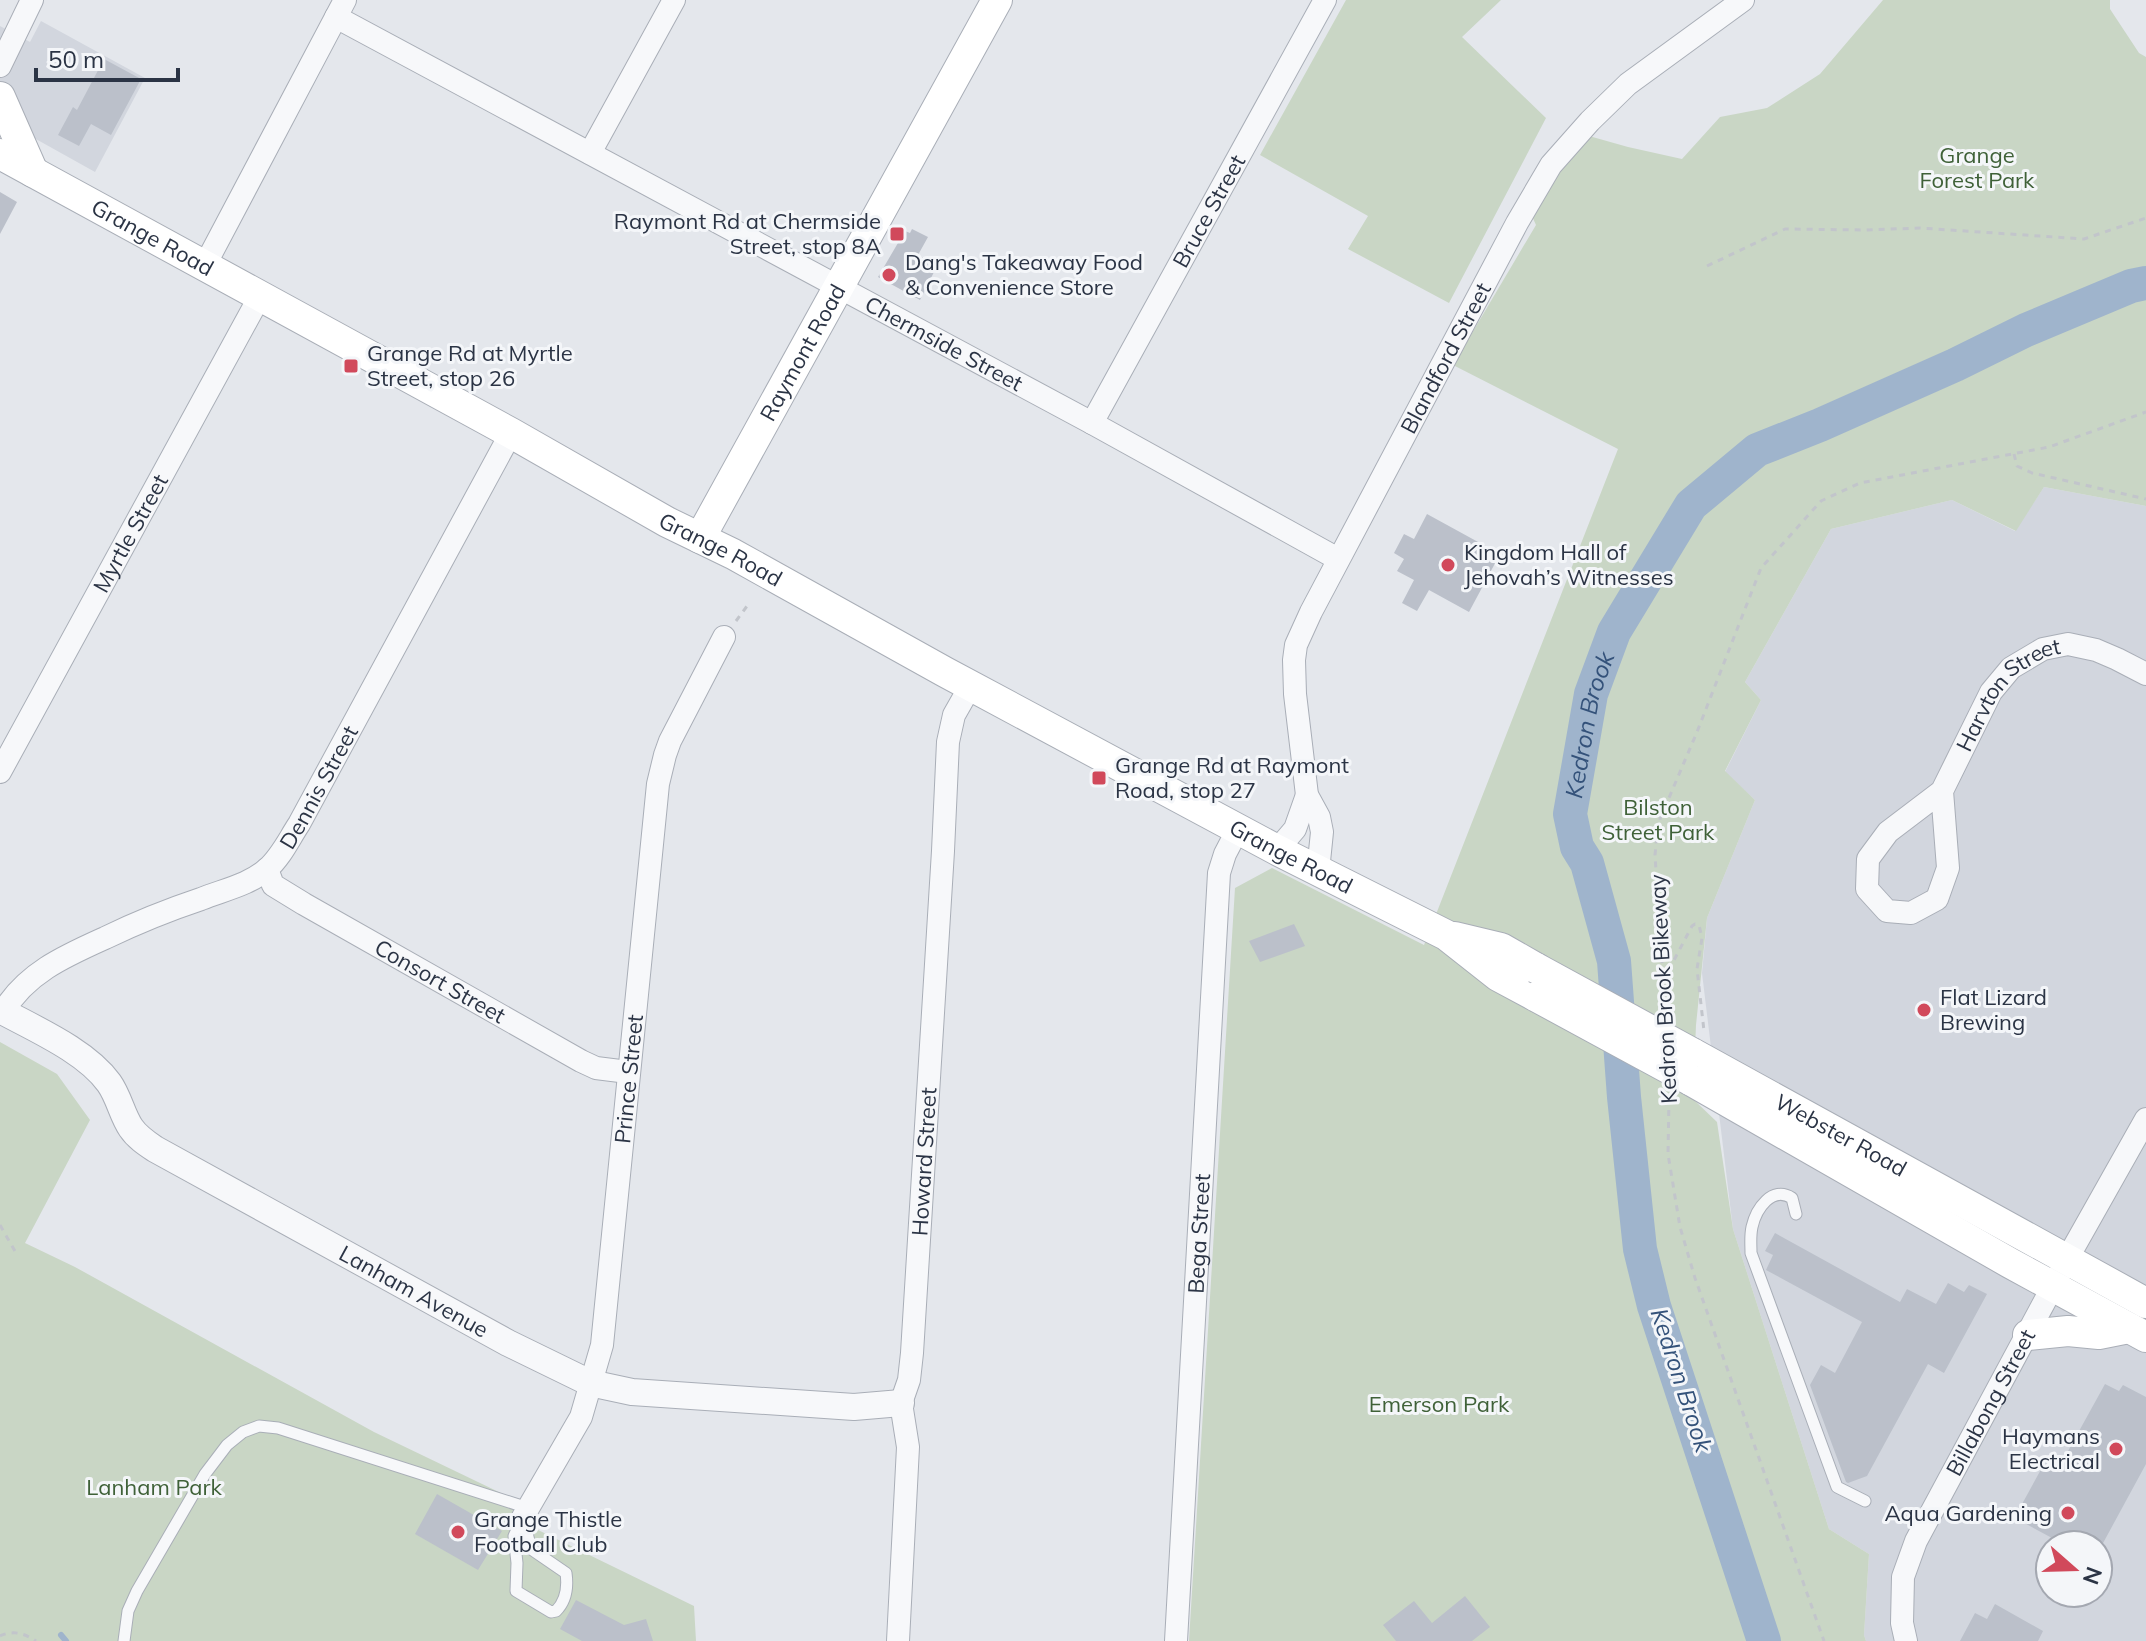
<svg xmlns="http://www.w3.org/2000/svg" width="2146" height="1641" font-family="Mulish,sans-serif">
<rect width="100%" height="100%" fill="#e4e7ec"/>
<path fill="#d2d6de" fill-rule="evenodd" d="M41 21 145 78 95 172 0 119V26L30 42Z
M2044 487 2146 506V1641H1866L1864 1635 1869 1554 1829 1529 1733 1229 1702 973 1707 918 1755 800 1725 772 1761 700 1745 682 1831 529 1952 500 2015 531ZM2050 1545H2098V1593H2050Z"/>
<path fill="#c9d6c5" d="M1346 0H1501L1462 37 1546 118 1449 303 1348 249 1368 216 1260 155Z
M1883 0H2110V9L2139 53 2146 57V506L2044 487 2016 531 1952 500 1831 529 1745 682 1761 700 1725 771 1755 800 1707 918 1696 1025 1693 1099 1717 1122 1733 1229 1829 1529 1869 1554 1864 1635 1866 1641H1189L1235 888 1272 868 1424 945 1618 449 1453 365 1536 225 1531 214 1555 174 1589 136 1628 147 1682 159 1720 117 1767 108 1820 74Z
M0 1042 57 1074 90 1120 25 1243 75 1267 374 1432 505 1495 536 1529 694 1606 696 1641H0Z"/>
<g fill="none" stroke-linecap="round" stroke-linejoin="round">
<path stroke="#9fb4cc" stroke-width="6" d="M61 1635 66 1641"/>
<path stroke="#9fb4cc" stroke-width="34" id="s1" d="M1764 1641 1654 1306 1640 1249 1624 1097 1614 961 1587 863 1577 847 1570 814 1591 694 1614 632 1691 505 1757 450 1820 425 1955 365 2026 330 2131 286 2146 283"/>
</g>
<path fill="#bbc0ca" d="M104 59 141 79 111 135 91 124 79 146 58 135 73 107 77 110Z
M0 192 17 202 0 234Z
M912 229 928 237 918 255 929 261 928 264 936 268 920 300 878 277 905 231 910 233Z
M1427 514 1500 554 1469 612 1429 590 1417 611 1402 603 1414 580 1397 571 1404 559 1394 553 1404 534 1414 539Z
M1294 924 1305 946 1260 962 1249 941Z
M1775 1233 1900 1302 1907 1289 1936 1304 1948 1283 1964 1292 1969 1285 1987 1294 1944 1373 1928 1364 1867 1476 1848 1483 1846 1482 1810 1385 1821 1365 1835 1373 1862 1322 1766 1270 1773 1255 1765 1251Z
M2105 1384 2119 1391 2123 1385 2146 1397V1464L2102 1545H2065L2017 1519 2018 1516 2016 1515 2044 1464 2057 1471Z
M437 1494 502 1531 478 1570 415 1534Z
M1465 1596 1490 1627 1472 1641H1396L1383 1625 1414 1601 1432 1623Z
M576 1600 624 1625 646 1619 653 1641H582L560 1629Z
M1995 1604 2043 1631 2038 1641H1960L1975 1613 1987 1619Z"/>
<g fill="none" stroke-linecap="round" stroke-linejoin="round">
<g stroke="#a9aeb7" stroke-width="13">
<path id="service" d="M1796 1214 1792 1198C1772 1185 1756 1209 1752 1227 1750 1236 1751 1244 1751 1253L1837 1487 1865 1501
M523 1517 531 1549 566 1573C568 1587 566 1601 556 1611L551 1612 516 1591 517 1563 514 1536Z
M124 1641 128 1611 137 1591 205 1474 227 1445 243 1432 259 1426 278 1428 528 1508"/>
</g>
<g stroke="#a9aeb7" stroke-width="24">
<g id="minor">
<path id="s2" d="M336 17 1092 423 1338 559"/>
<path d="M0 66 32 0"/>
<path d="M590 153 674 0"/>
<path d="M205 265 345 0"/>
<path id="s3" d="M1092 423 1325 0"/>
<path id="s4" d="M0 772 260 296"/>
<path id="s5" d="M1942 791 1948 868 1937 899 1911 913 1887 911 1867 889 1868 859 1888 832 1942 791 1991 692 2011 668 2043 649 2068 644 2096 650 2117 659 2146 674"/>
<path d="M1277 850 1295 829 1307 795"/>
<path id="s6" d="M267 869 273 885 304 904 581 1061 596 1068 628 1072"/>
<path id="s7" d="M1318 871 1322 832 1319 817 1307 795 1295 694 1294 660 1296 645 1311 612 1517 223 1551 165 1590 121 1628 84 1743 0"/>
<path id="s8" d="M3 1012C26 973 65 956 105 938 136 923 168 910 201 899 223 890 249 885 267 869 281 857 289 839 299 824L511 433"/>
<path id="s9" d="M523 1517 581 1417 602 1345 658 784 665 755 670 741 724 637"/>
<path id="s10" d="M898 1641 908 1447 901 1403 909 1380 912 1353 943 851 948 742 954 715 971 685"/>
<path id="s11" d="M1176 1641 1219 873 1225 854 1238 829"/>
<path id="s12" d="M1906 1641 1902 1623 1903 1577 1916 1541 2075 1245 2146 1119"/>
</g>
</g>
<g stroke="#a9aeb7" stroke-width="28">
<g id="tertiary">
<path id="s13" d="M0 1010C35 1029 86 1051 109 1083 119 1097 122 1115 131 1128 137 1137 146 1143 155 1149L508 1343 590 1383 632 1392 854 1407 901 1403"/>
</g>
</g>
<g stroke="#a9aeb7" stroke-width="32">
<g id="secondary">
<path d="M0 97 33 172"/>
<path id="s14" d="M0 154 511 433 667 522 733 554 945 672 1277 850 1446 935 1498 976 1537 997"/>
<path id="s15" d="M700 538 997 0"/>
<path d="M1455 937 1501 948 1536 968"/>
<path id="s16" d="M1692 1053 2146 1303"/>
<path d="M1690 1080 2010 1263 2146 1337"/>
<path d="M2028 1335 2068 1331 2099 1334 2129 1328"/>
</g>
</g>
<path stroke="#c2c5cb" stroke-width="3" stroke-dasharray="6 6" stroke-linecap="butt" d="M1707 266 1785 229 1866 230 1920 228 2084 239 2146 218
M2014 454 2017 466 2032 473 2146 499
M736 621 750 602
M1663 981 1692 926 1695 924 1699 925 1702 938 1697 969 1704 1031
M1665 1011 1655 855 1657 835 1660 819 1697 732 1761 568 1821 501 1860 483 2049 447 2146 412
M1669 1098 1668 1154 1680 1227 1695 1278 1824 1641
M0 1225 16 1253
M0 1636C13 1630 24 1633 36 1641"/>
<use href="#service" stroke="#f7f8fa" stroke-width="11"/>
<use href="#minor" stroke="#f7f8fa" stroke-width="22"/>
<use href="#tertiary" stroke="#f7f8fa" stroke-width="26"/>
<use href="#secondary" stroke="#fff" stroke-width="30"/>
<g stroke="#a9aeb7" stroke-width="32" stroke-linecap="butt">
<path id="secondary-bridge" d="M1536 968 1692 1053
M1537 997 1690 1080"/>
</g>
<use href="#secondary-bridge" stroke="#fff" stroke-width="30"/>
</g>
<g fill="#d1495b" stroke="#f4f6f9" stroke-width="3">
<rect x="889" y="226" width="16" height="16" rx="4"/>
<circle cx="889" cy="275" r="8"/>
<rect x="343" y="358" width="16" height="16" rx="4"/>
<circle cx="1448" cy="565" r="8"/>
<rect x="1091" y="770" width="16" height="16" rx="4"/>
<circle cx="1924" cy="1010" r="8"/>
<circle cx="2116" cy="1449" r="8"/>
<circle cx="2068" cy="1513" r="8"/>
<circle cx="458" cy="1532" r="8"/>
</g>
<g text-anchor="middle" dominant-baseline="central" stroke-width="6" stroke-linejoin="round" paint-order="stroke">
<g font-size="22" fill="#3f6138" stroke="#f4f6f9">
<text x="1977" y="155">Grange<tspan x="1977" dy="25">Forest Park</tspan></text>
<text x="1658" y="807">Bilston<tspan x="1658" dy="25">Street Park</tspan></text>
<text x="1439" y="1404">Emerson Park</text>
<text x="154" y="1487">Lanham Park</text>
</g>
<g font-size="22" fill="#2b3445" stroke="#f4f6f9">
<text stroke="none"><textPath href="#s3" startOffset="242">Bruce Street</textPath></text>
<text stroke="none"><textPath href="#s14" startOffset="174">Grange Road</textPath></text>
<text stroke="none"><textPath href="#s2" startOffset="690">Chermside Street</textPath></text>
<text stroke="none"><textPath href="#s15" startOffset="212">Raymont Road</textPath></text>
<text stroke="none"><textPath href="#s7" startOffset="554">Blandford Street</textPath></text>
<text stroke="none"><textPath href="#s4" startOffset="272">Myrtle Street</textPath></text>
<text stroke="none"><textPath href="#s14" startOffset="822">Grange Road</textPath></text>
<text stroke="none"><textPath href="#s5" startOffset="446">Harvton Street</textPath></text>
<text stroke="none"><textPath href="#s8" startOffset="402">Dennis Street</textPath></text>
<text stroke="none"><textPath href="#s14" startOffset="1470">Grange Road</textPath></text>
<text stroke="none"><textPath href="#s6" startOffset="210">Consort Street</textPath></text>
<text transform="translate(1663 989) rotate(-93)">Kedron Brook Bikeway</text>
<text stroke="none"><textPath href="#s9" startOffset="458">Prince Street</textPath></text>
<text stroke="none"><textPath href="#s16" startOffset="170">Webster Road</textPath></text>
<text stroke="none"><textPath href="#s10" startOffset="482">Howard Street</textPath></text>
<text stroke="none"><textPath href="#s11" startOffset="408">Bega Street</textPath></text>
<text stroke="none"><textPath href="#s13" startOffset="510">Lanham Avenue</textPath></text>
<text stroke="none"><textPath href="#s12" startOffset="260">Billabong Street</textPath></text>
</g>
<g font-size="22" fill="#2b3445" stroke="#f4f6f9" text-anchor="start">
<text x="881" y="221" text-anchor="end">Raymont Rd at Chermside<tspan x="881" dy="25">Street, stop 8A</tspan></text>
<text x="905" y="262">Dang's Takeaway Food<tspan x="905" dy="25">&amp; Convenience Store</tspan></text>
<text x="367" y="353">Grange Rd at Myrtle<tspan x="367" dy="25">Street, stop 26</tspan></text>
<text x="1464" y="552">Kingdom Hall of<tspan x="1464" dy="25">Jehovah’s Witnesses</tspan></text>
<text x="1115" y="765">Grange Rd at Raymont<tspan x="1115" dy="25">Road, stop 27</tspan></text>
<text x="1940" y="997">Flat Lizard<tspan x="1940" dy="25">Brewing</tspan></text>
<text x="2100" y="1436" text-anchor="end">Haymans<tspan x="2100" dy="25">Electrical</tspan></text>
<text x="2052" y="1513" text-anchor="end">Aqua Gardening</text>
<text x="474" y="1519">Grange Thistle<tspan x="474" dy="25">Football Club</tspan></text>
</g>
<g font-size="24" font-style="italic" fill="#34527a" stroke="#f4f6f9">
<text stroke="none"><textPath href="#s1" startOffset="946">Kedron Brook</textPath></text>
<text transform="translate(1682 1380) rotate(72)">Kedron Brook</text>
</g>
</g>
<g transform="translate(2074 1569) rotate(110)"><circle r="38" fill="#f4f6f9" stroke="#a4a8b1" stroke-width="2"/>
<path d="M0-6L14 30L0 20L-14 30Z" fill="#d1495b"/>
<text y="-12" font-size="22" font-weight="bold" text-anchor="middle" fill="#2b3445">N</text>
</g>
<path d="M36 68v12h142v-12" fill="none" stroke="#2b3445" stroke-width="4"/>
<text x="48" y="68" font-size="24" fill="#2b3445" stroke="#f4f6f9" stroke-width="6" paint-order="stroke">50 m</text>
</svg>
